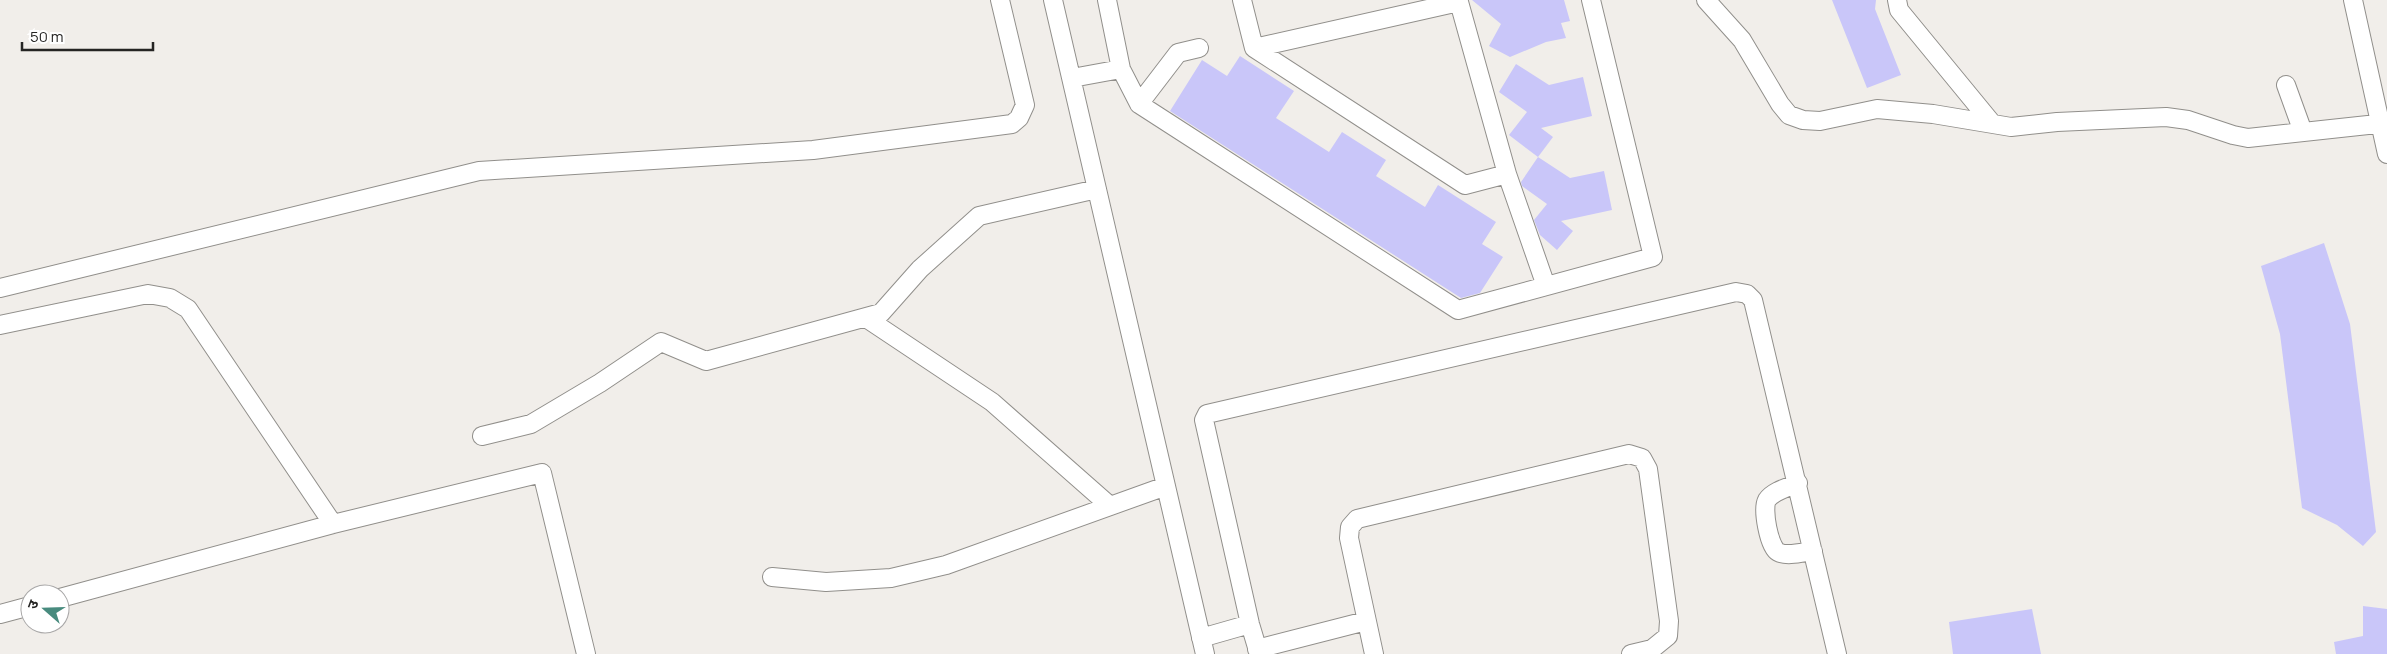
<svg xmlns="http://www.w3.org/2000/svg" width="2387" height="654" font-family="Manrope,'Noto Sans Devanagari',sans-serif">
<rect width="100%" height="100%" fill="#f1eeea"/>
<path fill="#c9c6f9" d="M1472 0H1564L1570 21 1561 23 1566 38 1546 42 1510 57 1489 46 1501 24Z
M1832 0H1876L1875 9 1901 75 1867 88Z
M1240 56 1294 91 1276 118 1329 152 1342 132 1386 160 1376 176 1425 207 1438 185 1496 222 1482 244 1503 257 1480 293 1461 298 1170 111 1202 60 1227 76Z
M1516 64 1549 85 1583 77 1592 116 1541 128 1553 137 1538 157 1509 135 1527 112 1499 92Z
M1538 157 1570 178 1604 171 1612 210 1561 221 1573 231 1557 250 1540 235 1534 220 1547 204 1522 186 1521 182Z
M2324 243 2350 324 2376 532 2363 546 2337 525 2302 508 2280 334 2261 266Z
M2363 606 2387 609V654H2336L2334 642 2363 636Z
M2032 609 2041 654H1953L1949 622Z"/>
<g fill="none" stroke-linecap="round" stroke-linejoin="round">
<g stroke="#918f8b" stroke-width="20">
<path id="minor" d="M1053 0 1205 654
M1107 0 1121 69
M1242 0 1254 48 1465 185 1507 174 1546 286
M1706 0 1742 40 1780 104 1789 115 1803 120 1820 121 1877 109 1933 114 2011 127 2057 122 2166 117 2188 120 2233 135 2248 138 2368 125H2387
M1897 0 1899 10 1991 122
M2353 0 2387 154
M1254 48 1459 2 1507 174
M1072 78 1121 69 1139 104 1458 310 1653 257 1591 0
M2286 85 2303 132
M1139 104 1178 53 1199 48
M0 288 479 171 813 150 1012 124 1019 118 1025 105 1000 0
M866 318 992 402 1110 506
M0 325 148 294 170 298 188 309 333 524
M482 436 531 424 600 383 661 342 706 361 881 313 920 269 979 216 1097 189
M1798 483C1789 487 1773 491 1767 500 1762 509 1769 547 1778 552 1787 557 1804 552 1813 551
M772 577 826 582 891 578 946 565 1166 486
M60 598 333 524 542 473 586 654
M0 614 30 606
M1201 638 1250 624
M1257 649 1366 621
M1259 654 1250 624 1204 420 1207 414 1736 292 1747 294 1753 300 1837 654
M1374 654 1349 538 1350 527 1357 519 1629 454 1642 458 1648 469 1669 621 1668 636 1652 649 1631 654"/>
</g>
<use href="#minor" stroke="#fff" stroke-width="18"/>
</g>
<g transform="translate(45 609) rotate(290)"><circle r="24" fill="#ffffff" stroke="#a8a7a7"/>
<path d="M0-4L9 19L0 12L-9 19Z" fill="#488b7e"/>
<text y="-8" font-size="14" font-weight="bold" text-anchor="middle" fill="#252423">उ</text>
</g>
<path d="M22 42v8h131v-8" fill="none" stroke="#252423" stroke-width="2.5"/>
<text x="30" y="42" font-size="15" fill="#252423" stroke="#ffffff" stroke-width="4" paint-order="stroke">50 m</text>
</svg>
